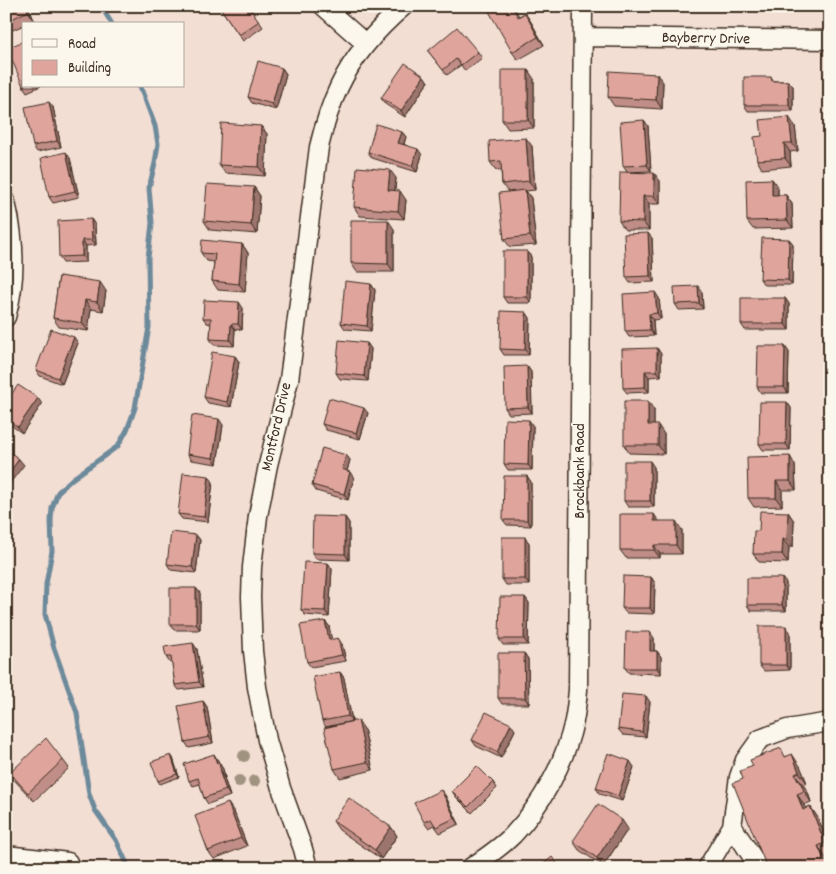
<svg xmlns="http://www.w3.org/2000/svg" width="836" height="874" font-family="Dekko,sans-serif">
<rect width="100%" height="100%" fill="#f3ded4"/>
<filter id="ink" filterUnits="userSpaceOnUse"><feTurbulence type="fractalNoise" baseFrequency=".02" numOctaves="2"/><feDisplacementMap in="SourceGraphic" scale="10" xChannelSelector="R" yChannelSelector="G"/><feConvolveMatrix kernelMatrix="1 2 1 2 8 2 1 2 1" color-interpolation-filters="sRGB"/></filter>
<g filter="url(#ink)">
<g fill="none" stroke-linecap="round" stroke-linejoin="round">
<path stroke="#6d8a9b" stroke-width="5" d="M101 6 112 24
M129 868 116 840 95 810 89 794 77 713 54 648 45 614 46 584 52 551 51 521 52 508 58 492 72 479 118 446 127 430 135 408 149 327 148 258 152 223 149 188 155 163 158 144 155 126 140 86"/>
<g stroke="#3b2a1e" stroke-width="21">
<path id="minor" d="M323 6 366 44
M583 37 830 40
M6 202C15 240 17 279 6 317
M6 855 68 862
M308 868 303 849 281 788 267 740 257 687 253 651 251 597 252 567 258 516 268 465 289 380 319 147C324 126 330 106 339 87 354 55 377 29 404 6
M470 868C485 858 500 848 513 835 542 804 565 763 574 721 576 711 577 701 578 690L583 6
M707 868 732 826
M758 868 755 861 732 826 739 777 745 760 760 739 787 729 830 722"/>
</g>
<use href="#minor" stroke="#fbf7ec" stroke-width="18"/>
</g>
<g fill="#a09480">
<circle cx="244" cy="756" r="6"/>
<circle cx="239" cy="781" r="6"/>
<circle cx="254" cy="781" r="6"/>
</g>
<path fill="#c08e87" stroke="#3b2a1e" d="M6 6H28L34 20 26 24H24V25L6 33Z
M219 6H248L263 27 243 41Z
M513 6 519 16 525 13 531 22 544 45 518 60 512 52Z
M24 41V86H41L27 92 23 86Z
M428 51 478 52 482 58 465 71 461 65 447 75Z
M282 68 286 74 276 110 252 103 248 97Z
M424 76 428 82 405 117 385 104 381 98Z
M771 77 774 81H788L793 86V111H748L744 105Z
M534 79V128L508 129 502 120Z
M663 82 662 109 614 106 608 97Z
M53 107 61 147 37 152 33 146Z
M644 120 648 126 651 171 627 172 623 166Z
M261 126 267 134 265 176 225 173 219 165Z
M795 126 798 151 790 152 791 166 762 169 757 160 762 136Z
M402 132 406 137 404 144 422 155 417 172 372 158 368 152Z
M532 146 535 190 526 191 531 198 536 245 510 247 504 239 508 192 502 184 501 170H496L490 162Z
M70 158 79 197 53 203 49 197Z
M654 173 660 181V204H649V230H625L619 221Z
M396 178 395 191 406 200 404 219 360 216 354 207Z
M772 179 778 188V195H786L792 204 793 228 753 229 747 221Z
M254 187 260 196 257 234 210 230 204 221Z
M91 219 95 225 96 245 86 246V262L63 263 59 257Z
M394 229V272H357L351 263Z
M652 238 654 282 630 283 626 277Z
M789 239 793 244 792 285H764L760 279Z
M242 244 248 253 245 292 218 290 212 281 214 262 207 261 201 253Z
M527 251 531 257V303H507L503 297Z
M59 276 106 291 103 311 91 309 88 331 59 327 53 318Z
M371 284 375 290 371 331 345 329 341 323Z
M702 292 703 309 679 310 675 304Z
M659 298 661 319 653 320 654 336 629 337 625 331Z
M785 298 789 304V330H745L741 324Z
M243 308 242 330 235 329 234 346 214 345 210 339 211 324 207 323 203 318Z
M526 312 530 318 529 355H504L500 349Z
M78 343 62 384 40 376 36 370Z
M367 343 371 349 368 381 340 379 336 373Z
M657 348 661 354V376L649 377V392L627 393 623 388Z
M789 352 788 393H761L757 387Z
M235 356 239 362 231 407 208 403 204 397Z
M527 366 531 372 532 413 509 414 505 408Z
M6 402 42 404 22 433 6 422Z
M787 402 791 408 790 450H763L759 444Z
M654 410V425L664 434V454L629 453 624 445Z
M368 413 360 439 326 430 322 424Z
M223 425 217 464 191 460 187 454Z
M533 426 532 470H508L504 464Z
M346 455 350 460 347 471 354 478 348 500 316 491 312 485Z
M795 465 796 490H782V506L754 507 748 498Z
M654 467V507H628L624 501Z
M527 476 531 482V526L507 525 503 520Z
M213 482 208 522 182 519 178 514Z
M788 512 794 521 793 547H789L788 563 759 562 753 554 759 531Z
M345 517 349 523V560L316 559 312 553Z
M659 521 682 530V554H660V558H626L620 550Z
M196 535 200 540 196 573 171 570 167 564Z
M525 537 529 543V585H506L502 579Z
M328 563 332 569 329 617 305 615 301 610Z
M651 577 655 583 654 614 626 613 622 608Z
M786 583V611H751L747 605Z
M196 588 200 593V630H174L170 624Z
M525 597 529 603 528 645H503L499 639Z
M325 621 329 626 331 640 342 644 346 661 311 667 307 662Z
M786 626 790 632V670L764 671 759 665Z
M654 638V651H657L661 657V674L629 673 625 668Z
M197 649 203 687 179 690 175 685 172 663H170L166 657Z
M524 653 528 659 529 704H502L498 698Z
M340 672 344 678 352 721 326 727 322 721Z
M203 701 207 707 213 743 189 748 185 742Z
M650 702 646 737 623 735 618 729Z
M364 729 373 770 340 778 334 769Z
M515 730 501 758 476 746 472 740Z
M787 756 800 766 807 783 803 785 807 790 811 802 804 805 806 808 810 806 818 818 830 847V856L826 858 830 868 743 779Z
M173 758 179 777 160 784 158 781Z
M63 760 69 768 34 801 16 782 10 773Z
M218 760 219 764 223 769 225 778H224L230 796 208 804 204 798 200 784 193 786 189 781Z
M634 767 622 801 600 794 596 788Z
M493 782 497 788 472 813 456 797 452 791Z
M445 795 459 824 440 833 434 825 428 828 424 822Z
M234 812 247 846 214 859 208 851Z
M333 821 391 827 397 836 381 859 339 830Z
M628 829 603 866 579 850 573 841Z"/>
<path fill="#9c746e" stroke="#3b2a1e" d="M26 6H28L34 20 28 11Z
M525 13 531 22 544 45 538 37Z
M282 68 286 74 276 110 272 104Z
M528 70 534 79V128L528 120Z
M657 74 663 82 662 109 656 100Z
M424 76 428 82 405 117 401 111Z
M788 81 793 86V111L789 105Z
M49 102 53 107 61 147 57 141Z
M789 117 795 126 798 151 792 143Z
M644 120 648 126 651 171 647 165Z
M261 126 267 134 265 176 259 167Z
M402 132 406 137 402 149 398 143Z
M526 138 532 146 535 190 529 181Z
M784 143 790 152 791 166 785 158Z
M418 149 422 155 417 172 412 166Z
M66 152 70 158 79 197 75 191Z
M390 170 396 178 394 199 388 190Z
M654 173 660 181V204L654 196Z
M772 179 778 188V204L772 195Z
M254 187 260 196 257 234 251 225Z
M525 190 531 198 536 245 530 236Z
M400 191 406 200 404 219 398 211Z
M786 195 792 204 793 228 787 220Z
M643 196 649 204V230L643 222Z
M91 219 95 225 96 245 92 240Z
M388 220 394 229V272L388 264Z
M648 233 652 238 654 282 650 276Z
M789 239 793 244 792 285 788 280Z
M82 240 86 246V262L82 256Z
M242 244 248 253 245 292 239 284Z
M527 251 531 257V303L527 297Z
M100 282 106 291 103 311 97 302Z
M371 284 375 290 371 331 367 326Z
M698 286 702 292 703 309 699 303Z
M655 292 659 298 661 319 657 313Z
M785 298 789 304V330L785 324Z
M85 300 91 309 88 331 82 323Z
M239 302 243 308 242 330 238 324Z
M526 312 530 318 529 355 525 350Z
M649 314 653 320 654 336 650 330Z
M231 324 235 329 234 346 230 340Z
M74 337 78 343 62 384 58 378Z
M367 343 371 349 368 381 364 376Z
M785 346 789 352 788 393 784 387Z
M657 348 661 354V376L657 371Z
M235 356 239 362 231 407 227 402Z
M527 366 531 372 532 413 528 407Z
M645 371 649 377V392L645 387Z
M38 398 42 404 22 433 18 427Z
M648 401 654 410V434L648 425Z
M787 402 791 408 790 450 786 444Z
M364 408 368 413 360 439 356 433Z
M219 419 223 425 217 464 213 458Z
M529 420 533 426 532 470 528 465Z
M658 425 664 434V454L658 445Z
M346 455 350 460 346 475 342 469Z
M790 456 795 465 796 490 790 481Z
M19 459 24 465 7 487 6 485V477Z
M650 461 654 467V507L650 501Z
M350 472 354 478 348 500 344 494Z
M209 476 213 482 208 522 204 517Z
M527 476 531 482V526L527 520Z
M776 481 782 490V506L776 498Z
M788 512 794 521 793 547 787 539Z
M654 514 660 523 654 521Z
M345 517 349 523V560L345 554Z
M676 521 682 530V554L676 545Z
M196 535 200 540 196 573 192 567Z
M525 537 529 543V585L525 579Z
M783 539 789 547 788 563 782 554Z
M654 545 660 554V558L654 550Z
M328 563 332 569 329 617 325 611Z
M651 577 655 583 654 614 650 608Z
M782 578 786 583V611L782 605Z
M196 588 200 593V630L196 624Z
M525 597 529 603 528 645 524 639Z
M325 621 329 626 333 646 329 640Z
M786 626 790 632V670L786 665Z
M650 632 654 638V657L650 651Z
M338 638 342 644 346 661 342 655Z
M193 643 197 649 203 687 199 682Z
M657 651 661 657V674L657 668Z
M524 653 528 659 529 704 525 698Z
M340 672 344 678 352 721 348 716Z
M646 696 650 702 646 737 642 732Z
M203 701 207 707 213 743 209 737Z
M358 720 364 729 373 770 367 762Z
M511 724 515 730 501 758 497 752Z
M214 754 223 769 225 778 217 764Z
M792 754 800 766 807 783 799 772Z
M171 755 173 758 179 777 177 774Z
M630 761 634 767 622 801 618 796Z
M220 773 224 778 230 796 226 790Z
M795 774 807 790 811 802 804 791Z
M441 790 445 795 459 824 455 818Z
M797 794 804 805 811 821 803 810Z
M228 803 234 812 247 846 241 838Z
M810 806 818 818 830 847V850L825 843Z
M622 820 628 829 603 866 597 858Z
M391 827 397 836 381 859 375 850Z
M818 846 826 858 830 866 825 862Z"/>
<path fill="#dfa59d" stroke="#3b2a1e" d="M6 6H26L28 11 6 22Z
M219 6H248L259 21 239 35Z
M486 6H512L518 17 525 13 538 37 512 52Z
M457 27 478 52 461 65 456 59 443 70 428 51Z
M24 41V86H23L7 48Z
M258 61 282 68 272 104 248 97Z
M405 63 424 76 401 111 381 98Z
M502 70H528V120H502Z
M609 71 657 74 656 100 608 97Z
M744 77H771L772 81H788L789 105H744Z
M49 102 57 141 33 146 25 107Z
M789 117 792 143H784L785 158 757 160 754 137 762 136 760 120Z
M644 120 647 165 623 166 620 122Z
M221 123 261 126 259 167 219 165Z
M376 124 402 132 398 143 418 149 412 166 368 152Z
M526 138 529 181 502 184 501 161 490 162 489 141Z
M66 152 75 191 49 197 41 158Z
M357 167 390 170 388 190 400 191 398 211 354 207Z
M620 172 654 173V196H643V222L619 221Z
M772 179V195H786L787 220 747 221 746 180Z
M207 184 254 187 251 225 204 221Z
M525 190 530 236 504 239 499 193Z
M91 219 92 240H82V256L59 257 58 221Z
M351 220H388V264L351 263Z
M648 233 650 276 626 277 624 234Z
M762 238 789 239 788 280 760 279Z
M202 240 242 244 239 284 212 281 215 254 201 253Z
M503 251H527V297H503Z
M59 276 100 282 97 302 85 300 82 323 53 318Z
M345 281 371 284 367 326 341 323Z
M698 286 699 303 675 304 674 287Z
M655 292 657 313 649 314 650 330 625 331 623 294Z
M741 298H785V324H741Z
M204 300 239 302 238 324H231L230 340 210 339 211 318H203Z
M501 311 526 312 525 350 500 349Z
M51 329 74 337 58 378 36 370Z
M339 340 367 343 364 376 336 373Z
M758 346H785L784 387H757Z
M657 348V371H645V387L623 388 622 349Z
M212 352 235 356 227 402 204 397Z
M527 366 528 407 505 408 504 367Z
M18 385 38 398 18 427 6 419V402Z
M329 398 364 408 356 433 322 424Z
M624 401H648V425H658V445H624Z
M760 402H787L786 444H759Z
M192 415 219 419 213 458 187 454Z
M505 419 529 420 528 465 504 464Z
M322 448 346 455 342 469 350 472 344 494 312 485Z
M6 449 19 459 6 477Z
M790 456V481H776V498H748L747 457Z
M624 461H650V501H624Z
M183 473 209 476 204 517 178 514Z
M504 476H527V520H503Z
M760 511 788 512 787 539H783L782 554H753L754 531H759Z
M620 514H654V521H676V545H654V550H620Z
M313 516 345 517V554L312 553Z
M171 532 196 535 192 567 167 564Z
M502 537H525V579H502Z
M304 562 328 563 325 611 301 610Z
M623 576 651 577 650 608H622Z
M747 578H782V605H747Z
M170 588H196V624H170Z
M500 597H525L524 639H499Z
M325 621 329 640 338 638 342 655 307 662 300 625Z
M759 626H786V665H759Z
M626 632H650V651H657V668H625Z
M193 643 199 682 175 685 171 657H166L164 647Z
M498 653H524L525 698H498Z
M340 672 348 716 322 721 313 677Z
M622 694 646 696 642 732 618 729Z
M203 701 209 737 185 742 178 706Z
M486 712 511 724 497 752 472 740Z
M358 720 367 762 334 769 324 728Z
M46 738 63 760 28 793 10 773Z
M781 748 785 757 792 754 799 772 795 774 798 780 799 779 804 791 797 794 803 810 810 806 825 843 818 846 825 862 830 860V868H767L733 783 743 779 740 771 753 766 750 760Z
M608 753 630 761 618 796 596 788Z
M214 754 217 764 219 763 221 772 220 773 226 790 204 798 198 778 189 781 184 764Z
M171 755 177 774 158 781 151 762Z
M477 766 493 782 468 807 452 791Z
M441 790 455 818 436 827 431 819 424 822 414 803Z
M349 798 391 827 375 850 333 821Z
M228 803 241 838 208 851 195 816Z
M598 804 622 820 597 858 573 841Z
M552 857 561 868H539Z
M251 865V868H235Z"/>
</g>
<g text-anchor="middle" dominant-baseline="central" stroke-width="4" stroke-linejoin="round" paint-order="stroke">
<g font-size="16" fill="#3b2a1e" stroke="#fbf7ec">
<text transform="translate(706 39) rotate(1)">Bayberry Drive</text>
<text transform="translate(277 427) rotate(-77)">Montford Drive</text>
<text transform="translate(580 471) rotate(-90)">Brockbank Road</text>
</g>
</g>
<rect width="836" height="874" fill="none" stroke="#fbf7ec" stroke-width="25"/>
<rect x="12" y="12" width="811" height="849" fill="none" stroke="#3b2a1e" stroke-width="2" filter="url(#ink)"/>
<rect x="22" y="22" width="162" height="65" fill="#fbf7ec" stroke="#aea59a"/>
<rect x="32" y="39" width="25" height="8" fill="#fbf7ec" stroke="#aea59a"/>
<text x="68" y="48" font-size="15" fill="#3b2a1e">Road</text>
<rect x="32" y="60" width="25" height="15" fill="#dfa59d" stroke="#aea59a"/>
<text x="68" y="72" font-size="15" fill="#3b2a1e">Building</text>
</svg>
